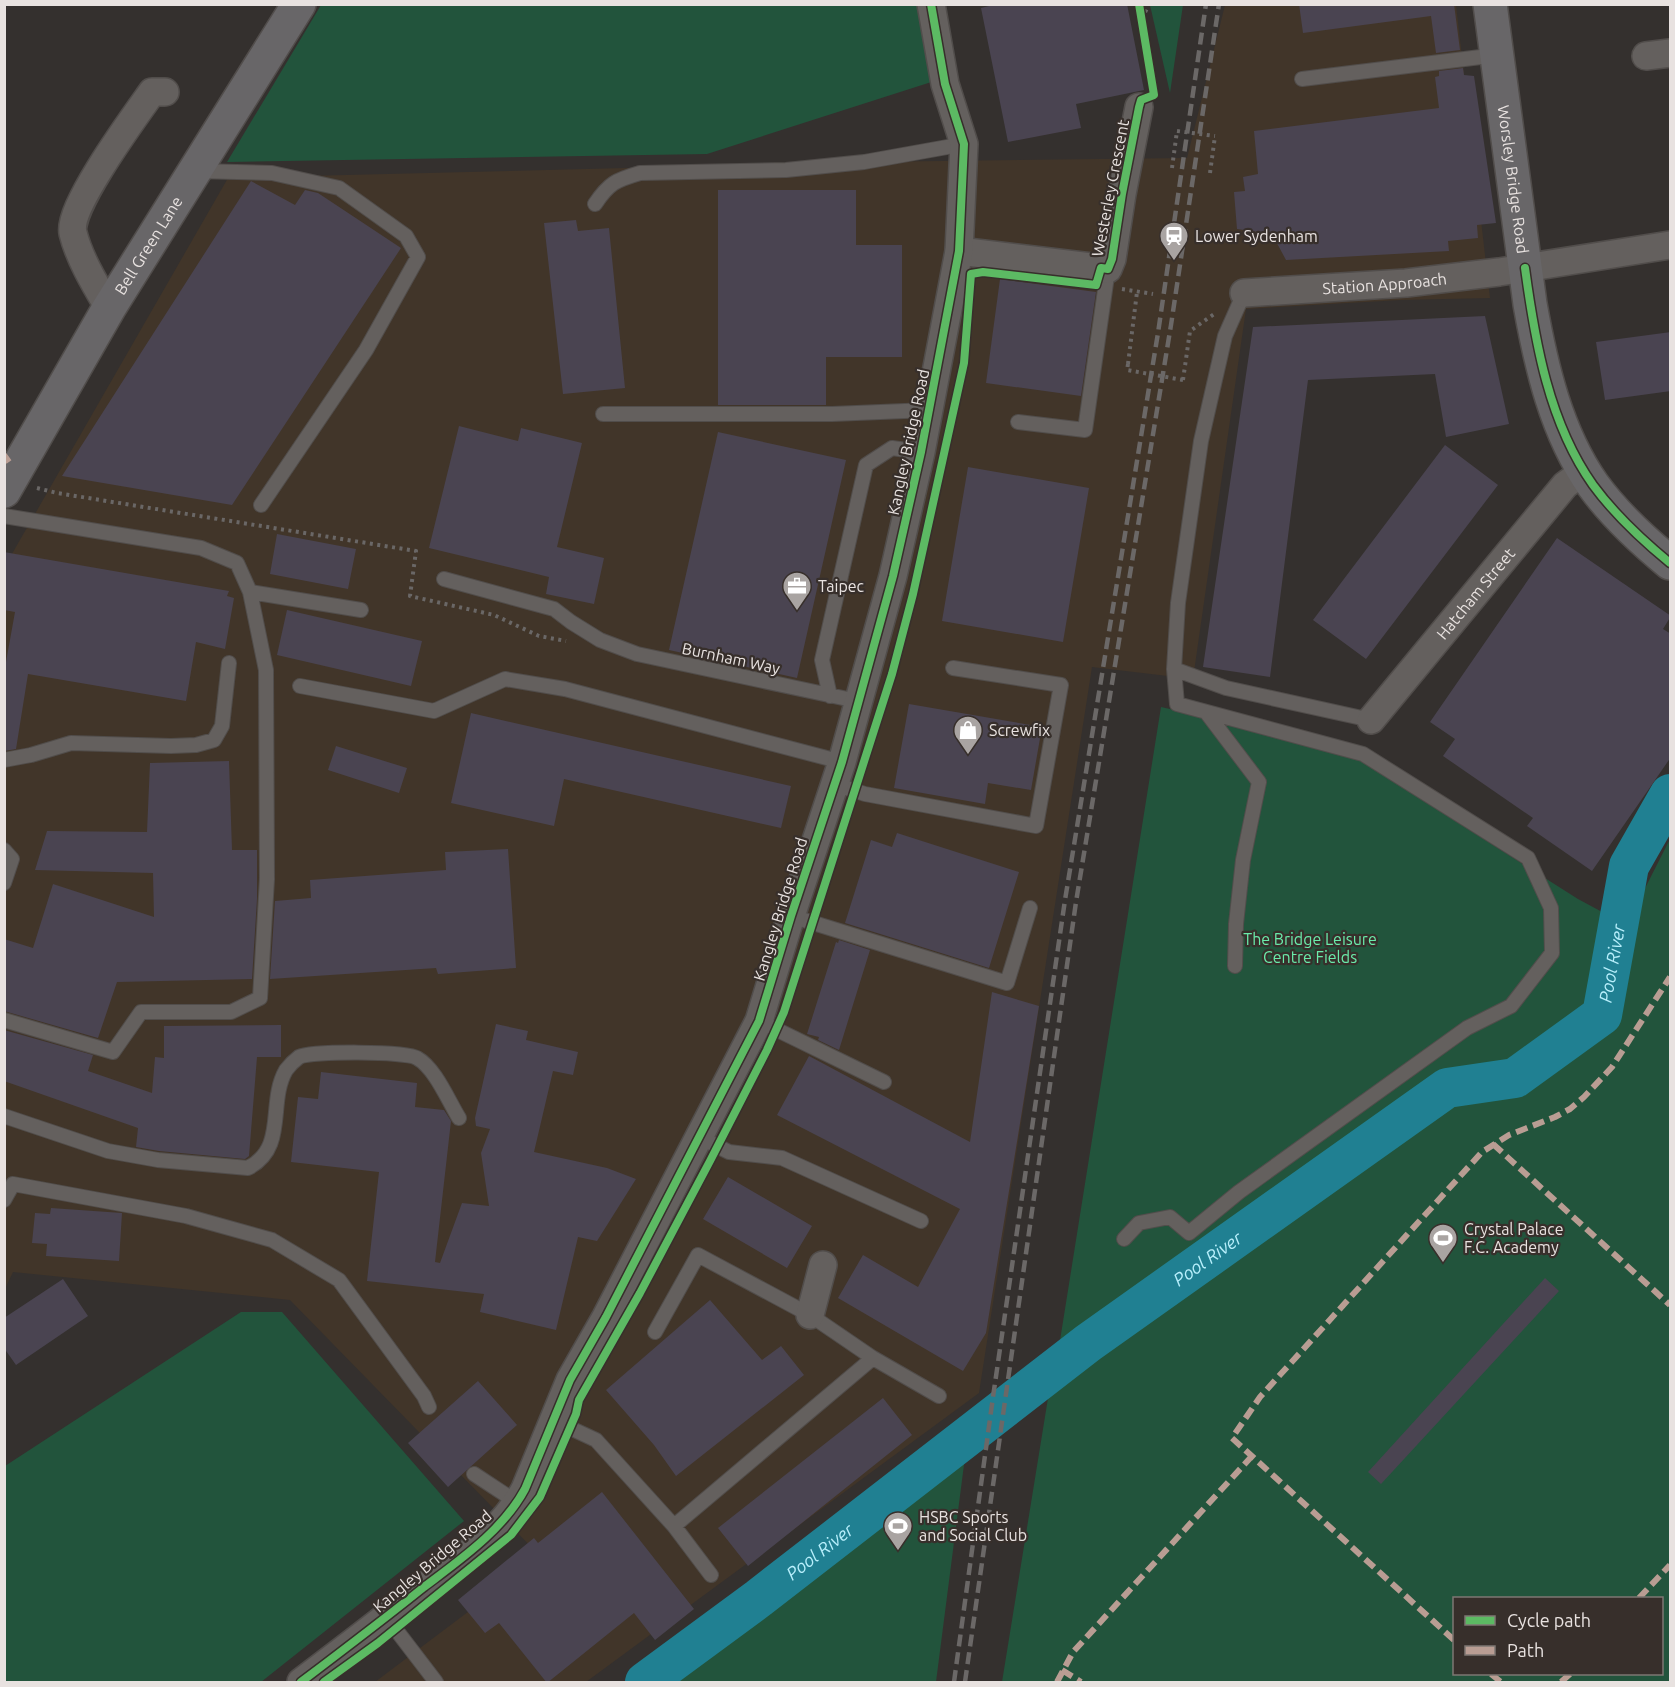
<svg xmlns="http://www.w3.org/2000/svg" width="1675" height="1687" font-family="Ubuntu,sans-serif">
<rect width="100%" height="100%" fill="#34302e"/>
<path fill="#413529" d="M1225 5H1456L1490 298 1401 300 1246 309 1193 679 1092 667 979 1393 586 1682H375L541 1557 290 1300 13 1272 5 1289V566L228 178 864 162 1187 158Z"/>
<path fill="#22543c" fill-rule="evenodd" d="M321 5H939L947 77 707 154 227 162Z
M1150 5H1183L1170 93Z
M1161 707 1339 747 1578 899 1604 913 1592 1006 1515 1069 1448 1077 1058 1353Z
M1670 839V1682H1002L1049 1392 1432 1097 1465 1085 1523 1082 1544 1076 1559 1069 1591 1042 1602 1029 1619 997 1631 959 1635 908ZM1454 1598H1662V1674H1454Z
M241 1312H282L464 1521 261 1682H5V1466Z
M965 1457 936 1682H670L803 1583 882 1518Z"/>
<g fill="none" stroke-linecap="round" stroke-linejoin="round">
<path stroke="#208092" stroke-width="40" id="s1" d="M645 1682 759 1598 1088 1343 1447 1088 1515 1078 1602 1015 1629 866 1670 794"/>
</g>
<path fill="#4a4451" d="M997 4H1127L1144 90 1076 104 1081 128 1008 142 981 8Z
M1299 4H1454L1460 50 1436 53 1431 16 1303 33Z
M1463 68 1464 75 1474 76 1496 223 1477 225 1478 238 1448 241 1449 251 1286 260 1272 234 1237 229 1234 192 1245 191 1243 177 1258 174 1254 131 1439 108 1435 77 1439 76V71Z
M251 181 295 205 305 190 318 193 401 248 232 505 62 476Z
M718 190H856V245H902V357H826V405H718Z
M576 220 578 231 609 228 625 388 563 394 544 223Z
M1000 279 1096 292 1081 396 986 383Z
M1485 316 1509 424 1446 437 1435 374 1308 380 1270 677 1203 667 1253 327Z
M1671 332V391L1605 400 1596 342Z
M459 426 518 441 521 428 582 443 557 547 604 558 594 604 546 594 549 577 429 548Z
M718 432 846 460 797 678 669 650Z
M1445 445 1498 485 1366 659 1313 620Z
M968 467 1089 488 1063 642 942 621Z
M277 534 356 549 348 589 270 574Z
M1557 538 1671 616 1663 629 1671 634V757L1592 871 1527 826 1533 818 1443 756 1455 739 1430 722Z
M4 552 229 591 227 596 234 598 225 649 196 642 186 701 28 674 16 749 4 751V673L15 612 4 610Z
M287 610 422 641 411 686 277 655Z
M909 704 1042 727 1031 790 988 783 985 804 894 788Z
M471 713 791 786 781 828 564 779 554 826 451 803Z
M336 746 407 768 399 793 328 770Z
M229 761 232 850H257V899L252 979 117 982 98 1038 4 1011V939L33 948 53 884 154 917 153 873 35 870 47 831 147 832 150 763Z
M897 833 1019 872 989 968 845 923 871 840 892 847Z
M508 849 516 968 438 974 436 968 270 979 275 901 311 898 310 880 446 870 445 852Z
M839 940 870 950 839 1050 818 1040 819 1037 807 1034 836 942 838 943Z
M992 992 1039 1006 986 1333 963 1371 838 1298 863 1255 918 1287 960 1209 777 1115 809 1056 970 1142Z
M496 1024 528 1031 526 1040 578 1052 573 1075 553 1071 534 1152 607 1168 636 1179 597 1241 578 1237 556 1330 480 1312 484 1294 367 1281 379 1172 291 1162 298 1097 318 1099 321 1072 417 1083 415 1107 444 1110 451 1121 435 1262 440 1263 462 1203 489 1206 481 1153 490 1129 476 1126 475 1118Z
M281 1025V1057H257L249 1156 245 1159 159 1151 136 1147 138 1128 4 1081V1030L93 1055 88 1071 152 1093 155 1057 164 1058V1026Z
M728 1177 812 1226 787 1268 703 1219Z
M51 1208 122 1213 119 1261 46 1256 47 1244 32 1243 35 1213 50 1214Z
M1545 1278 1559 1291 1381 1484 1368 1472Z
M63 1279 88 1316 16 1365 4 1348V1318Z
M710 1300 762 1360 781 1346 804 1375 676 1476 654 1445 606 1390Z
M478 1381 517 1425 448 1487 408 1443Z
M883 1398 912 1435 748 1566 718 1528Z
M602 1492 694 1609 655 1640 634 1613 547 1683 499 1623 485 1633 458 1600 534 1538 538 1543Z"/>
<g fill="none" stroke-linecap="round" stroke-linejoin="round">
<g stroke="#514d4b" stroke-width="16">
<path id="lane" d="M1302 79 1497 55
M197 171 272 173 339 188 406 236 418 257 366 350 261 505
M595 204C609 183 616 180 640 173L786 170 864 162 964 144
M1244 293 1225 336 1201 441 1178 603 1174 669 1226 688 1371 720
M603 414H832L929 410
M1018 422 1085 430 1108 269
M4 516 201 548 237 563 250 592 266 670 267 879 260 998 231 1012H141L113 1052 4 1020
M444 579 554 609 571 622 600 640 637 654 857 701
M250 592 361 610
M300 686 434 711 505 679 565 689 842 762
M830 696 822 660 866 465 892 448 921 452
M1206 712 1259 782 1243 860 1236 924 1235 966
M4 760 31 755 71 743 171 746 196 745 214 740 222 726 229 663
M834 784 865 794 1036 826 1061 685 953 668
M4 850 12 859 4 883
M791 916 1007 983 1030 908
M759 1021 884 1082
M4 1116 108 1151 158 1160 248 1168C288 1147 267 1103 286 1070 289 1066 295 1060 299 1057 311 1051 406 1051 417 1058 435 1068 448 1100 459 1118
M701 1138 729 1152 782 1158 921 1221
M4 1200 13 1184 186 1216 272 1240 339 1280 424 1396 429 1407
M1124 1239 1139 1223 1170 1217 1189 1233 1239 1192 1467 1028 1511 1006 1552 953 1551 908 1528 858 1363 754 1177 704 1174 669
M655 1332 698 1255 810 1315 873 1358 939 1396
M553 1420 596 1440 674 1526 711 1575
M474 1474 518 1503
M674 1526 873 1358
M387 1618 436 1682"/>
</g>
<g stroke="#514d4b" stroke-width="30">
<g id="street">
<path d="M1646 56 1670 53"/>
<path d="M959 251 1108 269 1112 259 1122 194 1139 107"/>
<path id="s2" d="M1244 293 1406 283 1499 272 1670 245"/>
<path d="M109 308C96 286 79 258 73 233 67 208 135 116 152 92H165"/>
<path id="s3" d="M1371 720 1565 485 1584 471"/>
<path d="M810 1315 823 1265"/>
<path d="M301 1682C342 1651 383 1620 424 1587 461 1559 503 1530 525 1489L570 1380 606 1317 759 1021 791 916 842 762 893 576 921 452 959 251 964 144 945 84 931 4"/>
</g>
</g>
<g stroke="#514d4b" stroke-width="36">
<g id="secondary">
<path id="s4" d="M1490 4 1530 304C1541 366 1556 432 1593 485 1614 514 1642 540 1670 563"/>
<path id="s5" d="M4 491 109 308 299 4"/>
</g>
</g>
<path stroke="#6a6766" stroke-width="4" stroke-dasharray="3 4.5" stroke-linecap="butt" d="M1142 19 1149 4
M1172 168 1177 131
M1210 173 1215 136
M1122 289 1153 294
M1128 364 1137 292
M1183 380 1190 331 1214 314
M37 488 57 493 416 551 410 596 494 615 539 636 566 641"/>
<use href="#lane" stroke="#64605e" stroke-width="14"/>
<use href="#street" stroke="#64605e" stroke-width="27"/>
<use href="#secondary" stroke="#686668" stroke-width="33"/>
<path stroke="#6b6867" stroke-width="4.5" stroke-dasharray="12 6" stroke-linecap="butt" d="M954 1682 993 1397 1065 900 1158 333 1206 4
M965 1682 1076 902 1171 325 1219 4"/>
<path stroke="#6a6766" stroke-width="4" stroke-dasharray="3 4.5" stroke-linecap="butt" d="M1177 131 1215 136
M1128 364 1127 370 1183 380"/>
<path stroke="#b99d93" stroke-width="6" stroke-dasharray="12 6" stroke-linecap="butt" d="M4 455 9 462
M1493 1144 1670 1305
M1639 1598 1670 1565
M1454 1640 1232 1438 1260 1397 1482 1152 1509 1135 1555 1117 1570 1109 1584 1097 1612 1067 1670 977
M1062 1670 1081 1682
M1491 1674 1501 1682
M1057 1682 1073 1652 1252 1456
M1561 1682 1570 1674"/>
<g stroke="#372f2b" stroke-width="11">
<path id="cycleway" d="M1525 268C1535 342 1549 423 1593 485 1615 515 1642 540 1670 563
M301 1682C342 1651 383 1620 424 1587 461 1559 503 1530 525 1489L570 1380 606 1317 759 1021 791 916 842 762 893 576 921 452 959 251 964 144 945 84 931 4
M324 1682 378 1643 511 1535 540 1497 576 1414 579 1400 640 1293 710 1161 767 1050 784 1012 892 674 913 594 964 363 971 274 983 272 1096 285 1101 268 1108 269 1112 259 1122 194 1139 107 1141 100 1154 95 1139 4"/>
</g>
<use href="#cycleway" stroke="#5cba63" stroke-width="8"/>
</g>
<defs>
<g id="station-pin" transform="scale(1.5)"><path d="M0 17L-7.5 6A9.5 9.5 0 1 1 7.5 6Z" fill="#a9a4a2" stroke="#372f2b"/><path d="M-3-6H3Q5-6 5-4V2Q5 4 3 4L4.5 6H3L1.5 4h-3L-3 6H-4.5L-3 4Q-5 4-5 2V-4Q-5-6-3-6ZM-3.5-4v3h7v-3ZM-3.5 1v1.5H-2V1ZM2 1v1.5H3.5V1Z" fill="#fff"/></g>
<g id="office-pin" transform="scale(1.5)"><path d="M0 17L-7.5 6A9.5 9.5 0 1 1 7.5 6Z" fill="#a9a4a2" stroke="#372f2b"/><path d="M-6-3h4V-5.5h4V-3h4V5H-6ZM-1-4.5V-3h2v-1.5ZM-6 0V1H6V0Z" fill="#fff"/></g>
<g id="shop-pin" transform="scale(1.5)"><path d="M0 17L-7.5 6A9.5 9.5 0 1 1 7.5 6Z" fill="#a9a4a2" stroke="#372f2b"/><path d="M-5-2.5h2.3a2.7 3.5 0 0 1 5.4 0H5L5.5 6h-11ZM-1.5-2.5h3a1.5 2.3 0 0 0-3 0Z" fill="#fff"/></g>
<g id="stadium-pin" transform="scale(1.5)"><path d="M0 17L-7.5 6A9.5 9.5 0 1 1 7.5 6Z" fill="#a9a4a2" stroke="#372f2b"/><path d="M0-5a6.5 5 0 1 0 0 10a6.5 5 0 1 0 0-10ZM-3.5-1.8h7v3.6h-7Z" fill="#fff"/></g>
</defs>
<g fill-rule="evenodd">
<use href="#station-pin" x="1174" y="236"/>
<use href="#office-pin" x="797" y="586"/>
<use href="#shop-pin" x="968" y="730"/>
<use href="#stadium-pin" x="1443" y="1238"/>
<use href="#stadium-pin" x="898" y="1526"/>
</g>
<g text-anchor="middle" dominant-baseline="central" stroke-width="4.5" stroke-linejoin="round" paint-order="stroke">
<g font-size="16" fill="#e8e2e0" stroke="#372f2b">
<text stroke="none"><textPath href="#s4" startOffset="177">Worsley Bridge Road</textPath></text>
<text transform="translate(1110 188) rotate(-79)">Westerley Crescent</text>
<text stroke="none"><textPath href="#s5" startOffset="285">Bell Green Lane</textPath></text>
<text stroke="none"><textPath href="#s2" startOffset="141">Station Approach</textPath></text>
<text transform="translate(908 442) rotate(-78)">Kangley Bridge Road</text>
<text stroke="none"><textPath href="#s3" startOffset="164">Hatcham Street</textPath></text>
<text transform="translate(731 658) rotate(12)">Burnham Way</text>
<text transform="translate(780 909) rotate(-73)">Kangley Bridge Road</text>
<text transform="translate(432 1561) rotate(-40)">Kangley Bridge Road</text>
</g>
<g font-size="16" fill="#e8e2e0" stroke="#372f2b" text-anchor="start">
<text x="1195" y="236">Lower Sydenham</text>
<text x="818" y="586">Taipec</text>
<text x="989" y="730">Screwfix</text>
<text x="1464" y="1229">Crystal Palace<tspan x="1464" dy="18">F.C. Academy</tspan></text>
<text x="919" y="1517">HSBC Sports<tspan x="919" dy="18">and Social Club</tspan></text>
</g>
<g font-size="16" fill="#6aebaa" stroke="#372f2b">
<text x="1310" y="939">The Bridge Leisure<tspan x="1310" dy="18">Centre Fields</tspan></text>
</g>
<g font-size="18" font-style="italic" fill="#b8effc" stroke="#372f2b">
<text stroke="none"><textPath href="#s1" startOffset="1227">Pool River</textPath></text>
<text stroke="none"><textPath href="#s1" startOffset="704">Pool River</textPath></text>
<text stroke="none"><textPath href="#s1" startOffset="218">Pool River</textPath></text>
</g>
</g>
<rect width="1675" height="1687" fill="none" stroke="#e8e2e0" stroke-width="12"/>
<rect x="1453" y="1597" width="210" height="78" fill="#372f2b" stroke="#7e7773" stroke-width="1.5"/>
<rect x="1465" y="1616" width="30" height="9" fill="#5cba63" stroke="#7e7773" stroke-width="1.5"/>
<text x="1507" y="1627" font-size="18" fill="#e8e2e0">Cycle path</text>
<rect x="1465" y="1646" width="30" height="9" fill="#b99d93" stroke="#7e7773" stroke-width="1.5"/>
<text x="1507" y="1657" font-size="18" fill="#e8e2e0">Path</text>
</svg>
